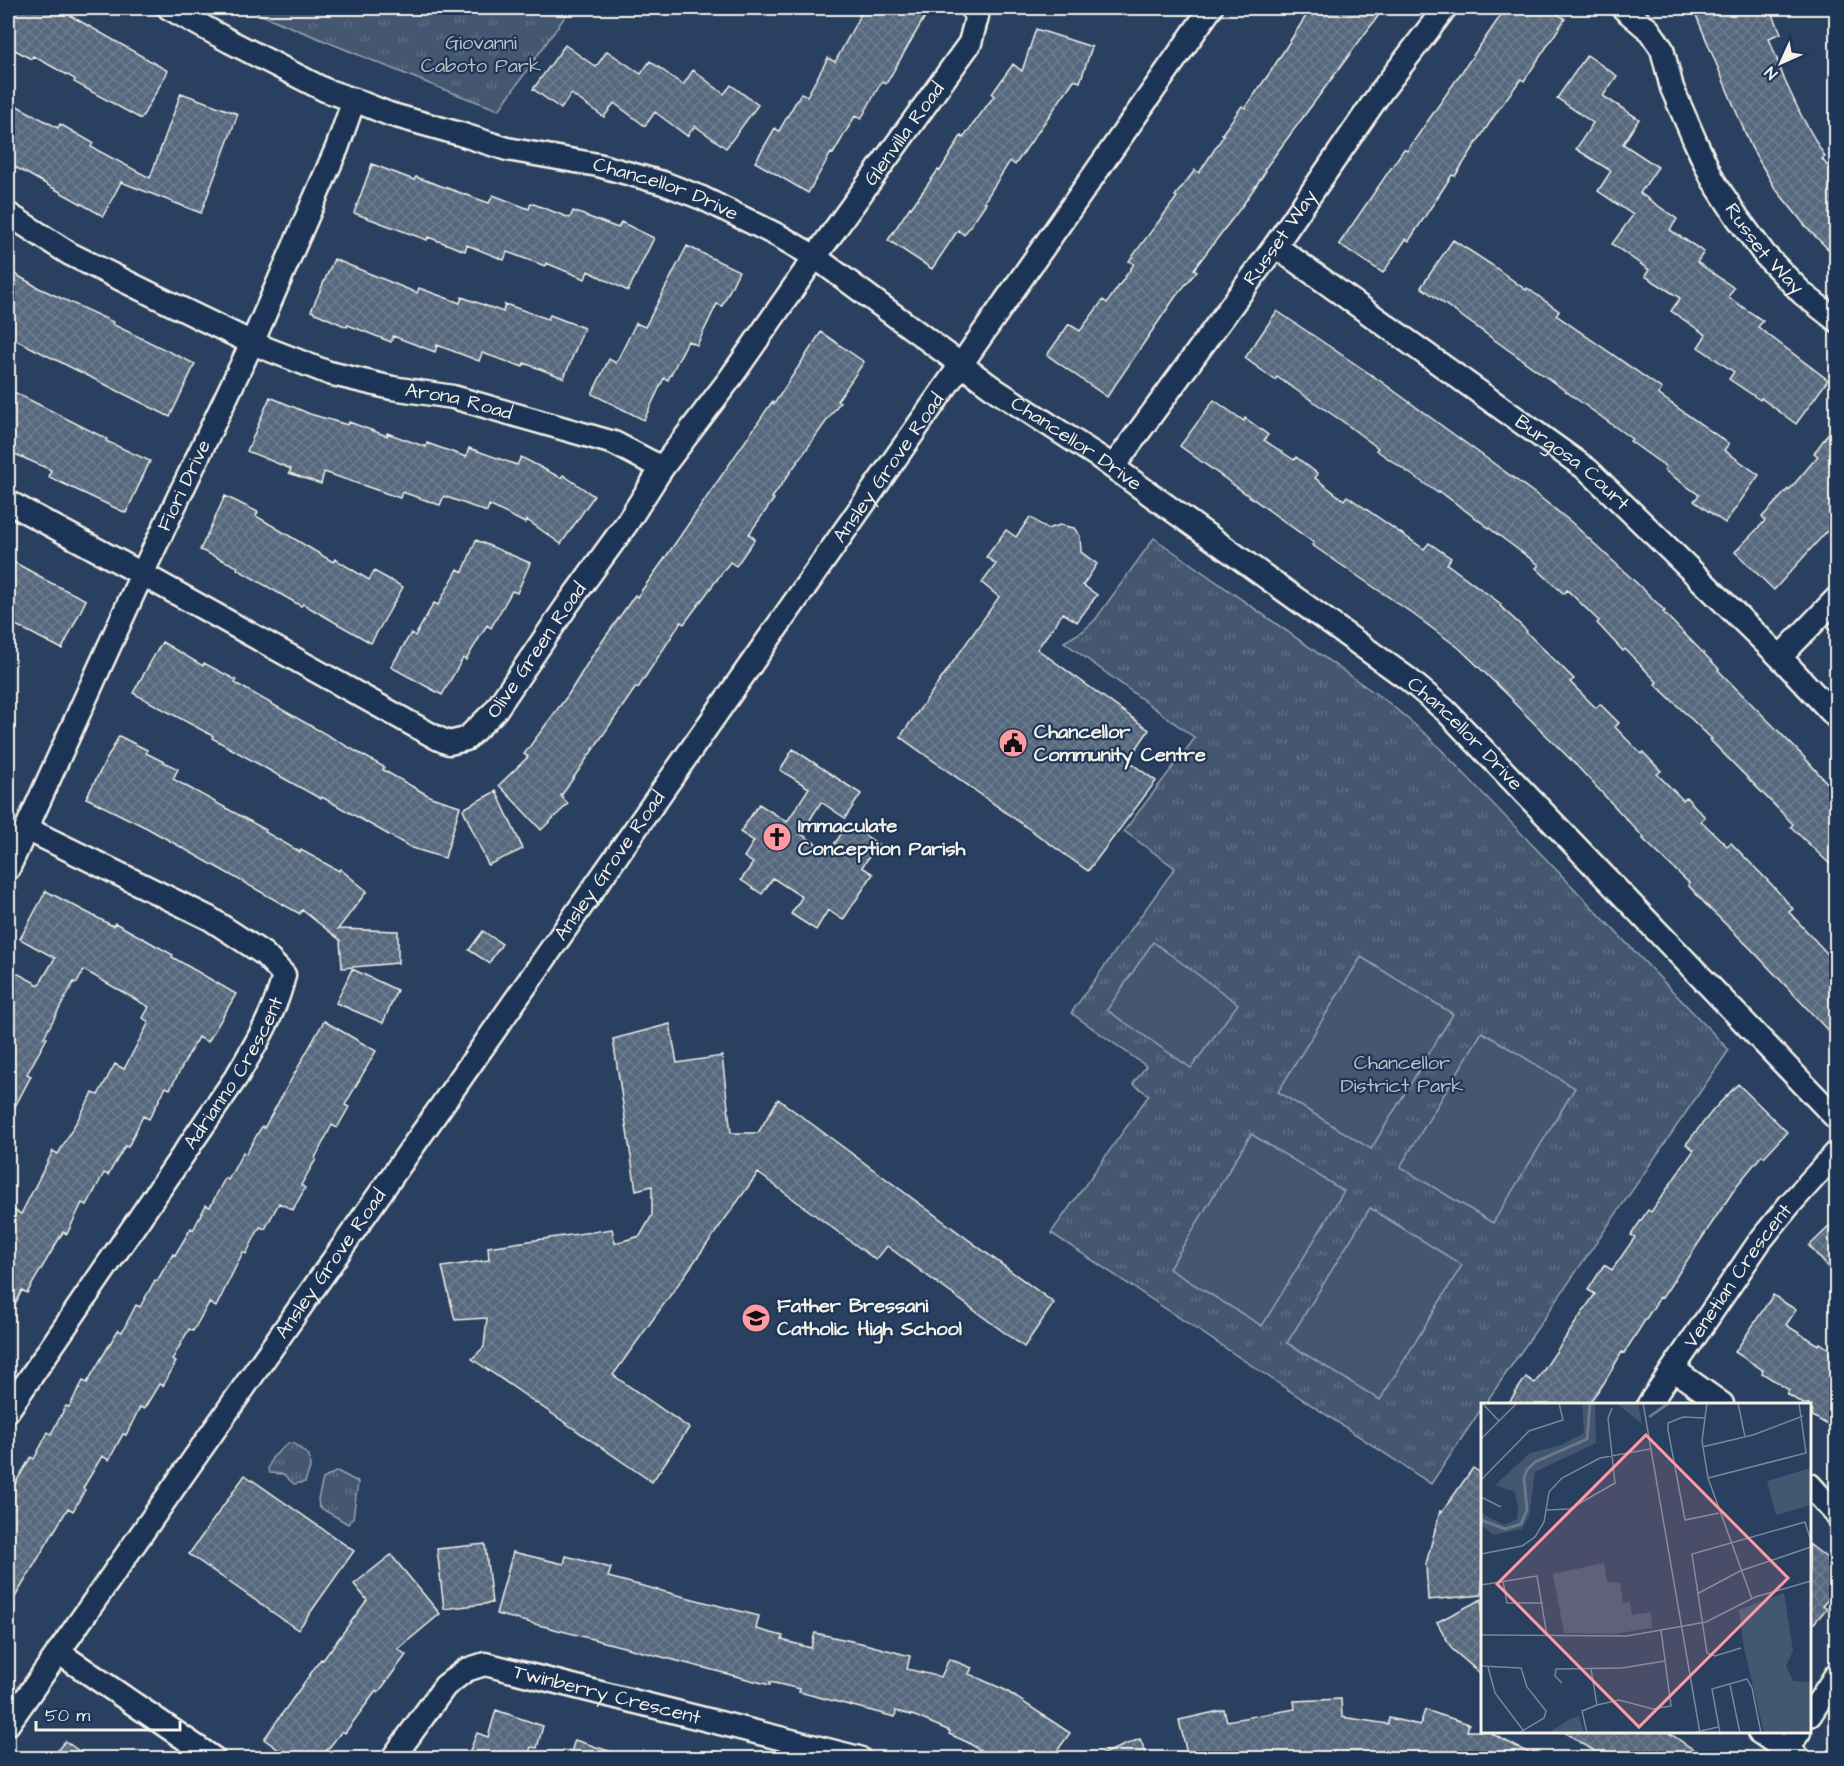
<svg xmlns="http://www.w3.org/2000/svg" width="1844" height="1766" font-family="'Architects Daughter',sans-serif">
<defs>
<pattern id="park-tufts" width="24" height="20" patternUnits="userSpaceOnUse" patternTransform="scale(1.5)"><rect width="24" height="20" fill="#445771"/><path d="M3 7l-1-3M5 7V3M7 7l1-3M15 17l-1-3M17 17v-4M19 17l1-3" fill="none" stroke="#607085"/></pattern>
<pattern id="building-cross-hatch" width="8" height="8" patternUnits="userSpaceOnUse" patternTransform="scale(1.5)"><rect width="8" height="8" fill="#56677d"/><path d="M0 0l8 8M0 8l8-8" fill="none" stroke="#6f7d8f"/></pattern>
</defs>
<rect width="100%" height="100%" fill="#2a4060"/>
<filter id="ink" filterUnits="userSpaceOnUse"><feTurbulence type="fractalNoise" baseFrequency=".0167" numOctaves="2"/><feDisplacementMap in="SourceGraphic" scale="12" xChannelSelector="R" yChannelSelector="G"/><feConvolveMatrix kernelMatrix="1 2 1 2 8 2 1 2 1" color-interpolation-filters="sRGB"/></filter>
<g filter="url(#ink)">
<path fill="url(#park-tufts)" stroke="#9ca4ac" stroke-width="1.5" d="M249 8H571L499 110 437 87 259 14Z
M1154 538 1389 703 1428 736 1729 1050 1485 1404H1482V1408L1431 1484 1051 1233 1149 1095 1133 1084 1146 1066 1071 1013 1175 868 1124 831 1195 738 1064 642 1083 631 1095 620Z
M288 1443 295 1444 309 1456 310 1468 305 1482 294 1484 283 1474 270 1473 268 1469 272 1458Z
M337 1471 358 1482 353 1518 348 1524 319 1507 318 1499 323 1479Z"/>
<path fill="#445771" stroke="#9ca4ac" stroke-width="1.5" d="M1153 942 1238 1004 1191 1068 1107 1010Z
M1361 957 1453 1014 1371 1149 1278 1092Z
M1482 1032 1575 1088 1493 1223 1400 1167Z
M1251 1134 1344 1191 1262 1326 1169 1269Z
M1370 1208 1462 1265 1380 1400 1287 1343Z"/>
<path fill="url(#building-cross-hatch)" stroke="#f4f1e8" stroke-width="1.5" d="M8 8H57L168 71 141 119 74 82 75 79 33 56 31 59 8 46Z
M864 8H930L886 84 882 81 861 119 855 116 833 154 831 153 808 193 755 162 775 128 779 131 801 93 807 96 828 58 835 62Z
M1311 8H1384L1264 170 1266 171 1242 206 1194 269 1197 271 1176 296 1107 397 1047 355 1069 324 1080 331 1103 300 1107 303 1134 264 1129 261 1177 197 1175 196 1195 170 1199 173 1224 135 1222 134 1242 106 1245 108 1271 71Z
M1506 8H1549L1565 19 1524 81 1521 79 1498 110 1455 176 1452 175 1409 241 1406 239 1383 273 1339 244 1404 149 1407 151Z
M1693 8H1770L1781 33 1769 38 1785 81 1801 115 1825 157 1822 159 1836 177V257L1807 228 1775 188 1751 147Z
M1036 29 1092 47 1080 82 1074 80 1015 165 1010 161 984 202 986 203 964 235 958 230 932 269 888 240 910 207 911 208 938 170 940 171 961 136 963 138 994 96 992 94 1013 64 1022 71Z
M565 45 596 67 607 51 641 74 650 61 683 85 693 70 724 94 731 85 758 105 726 148 695 126 687 136 655 112 645 126 614 103 604 117 571 94 561 109 533 89Z
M1587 55 1617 76 1603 96 1639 119 1623 144 1658 167 1640 193 1677 219 1670 230 1704 252 1697 262 1734 288 1728 297 1763 321 1758 327 1828 380 1796 424 1761 398 1760 400 1729 379 1734 372 1698 347 1706 335 1671 311 1680 298 1645 276 1649 270 1612 244 1633 215 1598 191 1611 171 1576 149 1593 123 1557 98Z
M181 93 238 114 201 213 121 182 103 216 8 163V101L58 128 60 124 93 143 91 147 150 178Z
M372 164 414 180 416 177 489 203 493 195 529 209 531 203 570 218 573 211 618 228 621 222 654 238 628 291 588 271 585 279 546 263 545 266 507 252 504 260 467 245 465 251 428 237 427 240 354 213Z
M1453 240 1492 265 1526 290 1527 288 1559 311 1556 315 1662 389 1658 394 1729 444 1724 450 1759 475 1725 523 1694 501 1699 495 1664 470 1666 467 1630 441 1632 439 1421 287Z
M687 246 739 271 722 306 717 304 697 345 688 341 668 380 664 378 644 420 592 394 609 359 616 363 636 323 645 327Z
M334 259 417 293 419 288 460 303 462 297 503 312 505 304 548 319 550 315 584 328 564 378 524 363 523 367 482 353 479 361 437 345 435 352 393 336 391 342 348 325 347 327 311 311Z
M8 270 39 288 113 322 112 324 195 364 170 417 8 336Z
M1277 311 1379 380 1541 498 1571 522 1643 589 1665 611 1663 612 1719 669 1718 670 1805 758 1836 793V870L1791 827 1793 824 1710 740 1712 739 1655 684 1657 682 1625 649 1623 651 1597 623 1599 621 1567 590 1564 594 1536 568 1539 565 1439 491 1438 493 1376 450 1378 448 1342 421 1277 377 1275 380 1245 358Z
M821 332 864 362 837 401 840 402 772 498 774 499 749 534 755 539 736 566 730 562 684 624 681 622 638 688 636 687 561 796 568 804 541 830 499 785 528 757 524 754 568 695 592 656 635 595 637 597 663 561 772 402 774 404Z
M8 389 107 439 106 441 150 461 126 513 49 477 51 470 8 451Z
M270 397 310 414 348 425 349 422 387 436V433L426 447 427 443 466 457 469 448 517 465 521 457 561 478 563 475 594 496 561 544 527 520 525 523 489 505 487 512 444 496 440 505 402 492 400 498 324 472 321 484 289 473 291 469 247 451Z
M1214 400 1244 421 1245 418 1268 435 1264 440 1294 460 1296 457 1318 474 1315 478 1344 500 1347 496 1424 549 1429 543 1451 558 1447 564 1501 604 1500 606 1527 631 1526 632 1574 679 1570 682 1596 708 1600 704 1619 723 1615 727 1641 754 1643 752 1661 771 1657 774 1683 800 1686 797 1705 817 1701 821 1727 846 1731 843 1772 885 1793 909 1789 912 1836 963V1039L1751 949 1709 908 1688 885 1689 883 1643 839 1644 838 1576 765 1512 701 1513 700 1459 648 1406 609 1312 545 1314 543 1180 446Z
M1836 423V521L1774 590 1735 552 1765 521 1762 517 1788 489 1789 490 1818 456 1814 453Z
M225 496 258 512 256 516 333 562 335 559 369 580 374 571 403 587 371 643 303 604 301 606 237 569 238 567 200 550Z
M1030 517 1047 529 1060 525 1074 528 1080 536 1081 552 1097 564 1083 585 1097 595 1077 622 1063 613 1037 649 1149 730 1128 761 1156 781 1088 871 900 737 999 597 982 583 996 564 986 557 1006 530 1016 537Z
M476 540 530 563 517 593 512 591 491 628 487 625 466 660 463 658 442 695 391 667 411 633 415 636 434 603 438 605 458 569 463 572Z
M8 559 43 578V579L86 600 62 649 8 621Z
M162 642 203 666 204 663 236 680 235 683 384 767 383 770 431 797 460 806 445 858 412 848 322 797 321 799 283 778 212 738 213 736 133 693Z
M119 736 147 750 146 753 178 769 173 779 266 830 265 832 300 852 301 850 339 871 340 869 367 891 338 929 398 931V963L342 968 340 940 302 910 300 914 147 828 86 798Z
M793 749 861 794 845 818 821 802 801 834 829 852 848 824 878 844 862 867 873 874 843 920 828 910 816 930 791 914 802 897 773 878 762 894 741 880 753 863 744 857 754 841 740 832 759 804 787 822 809 788 780 770Z
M496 791 523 849 488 865 463 809Z
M46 891 113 926 115 923 146 940 173 955 172 957 236 994 208 1042 198 1037 170 1089 166 1087 149 1119 143 1116 128 1147 125 1146 108 1175 104 1173 87 1205 82 1203 67 1234 63 1232 27 1293 22 1290 8 1319V1218L12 1209 21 1214 53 1151 58 1154 93 1093 98 1095 115 1064 124 1069 149 1022 143 1018 149 1007 84 970 77 983 74 982 44 1037 47 1038 27 1074 31 1076 8 1120V981L13 971 39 985 55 958 20 939Z
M483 931 502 944 489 963 469 950Z
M352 969 397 990 383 1023 336 1003Z
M324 1021 376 1051 345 1105 349 1107 337 1128 332 1125 315 1158 316 1159 301 1185 305 1188 293 1210 279 1203 265 1229 260 1227 246 1254 243 1252 216 1307 209 1303 193 1331 189 1329 172 1360 176 1362 163 1386 159 1384 144 1409 140 1407 126 1435 123 1434 109 1460 102 1456 83 1488 85 1490 73 1511 68 1508 8 1609V1495L31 1457 34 1459 48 1432 51 1434 66 1406 69 1407 83 1381 87 1383 118 1330 122 1332 136 1305 140 1307 155 1280 157 1281 173 1254 175 1255 191 1228 193 1230 206 1205 210 1207 225 1178 228 1180 243 1152 246 1154 262 1126 264 1128Z
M670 1024 677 1063 722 1056 731 1133H758L778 1099 1054 1303 1024 1347 887 1246 876 1260 758 1173 613 1375 689 1428 652 1482 472 1359 484 1347 487 1318 455 1320 442 1267 489 1260 488 1247 612 1229 615 1243 640 1236 652 1215V1186L636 1190 613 1039Z
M1738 1084 1787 1132 1764 1157 1762 1155 1738 1184 1662 1298 1660 1297 1624 1353 1622 1352 1604 1383 1588 1404H1508L1526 1377 1535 1383 1595 1294 1588 1290 1604 1265 1612 1270 1635 1237 1631 1235 1648 1210 1651 1212 1694 1150 1686 1144 1714 1109Z
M1836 1220V1276L1809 1246Z
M1773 1295 1796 1310 1786 1325 1818 1345 1820 1343 1836 1354V1430L1811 1415 1813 1411 1809 1409V1404H1803L1787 1394 1789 1390 1762 1373 1763 1370 1735 1352Z
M1473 1468 1482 1474V1595L1428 1600 1426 1564 1440 1511 1442 1512Z
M245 1475 354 1551 298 1630 189 1554Z
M485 1544 492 1603 444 1609 437 1549Z
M1809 1544 1836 1565V1591L1823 1605 1827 1608 1809 1629Z
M513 1552 564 1564 566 1556 611 1568 608 1577 759 1616 756 1629 783 1636 782 1640 811 1648 815 1633 865 1644 910 1656 907 1669 941 1677 949 1659 972 1668 969 1674 1005 1690 1070 1733 1052 1758H993L967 1742 949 1734 950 1731 915 1716 896 1711 895 1717 799 1692 800 1689 770 1682V1685L496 1614Z
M391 1555 440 1614 398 1649 406 1655 378 1693 376 1691 345 1733 342 1731 321 1758H290L264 1739 321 1659 323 1660 367 1600 354 1584Z
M1482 1599V1675L1452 1649 1437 1622Z
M1341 1699 1342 1717 1388 1724 1389 1718 1420 1725 1425 1710 1469 1724 1467 1731H1487L1538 1758H1188L1179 1720 1224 1710 1227 1721 1295 1709 1294 1701Z
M496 1710 543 1726 537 1748 531 1747 527 1758H467L477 1733 488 1737Z
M1563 1731H1666L1706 1758H1605Z
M1140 1739 1148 1758H1092Z
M575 1740 621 1755 620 1758H569Z
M65 1741 89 1758H52Z"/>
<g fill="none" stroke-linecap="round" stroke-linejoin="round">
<g stroke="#f4f1e8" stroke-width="27">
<g id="minor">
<path id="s1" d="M169 8 231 42 325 90 354 100 389 114 460 134 507 149 598 165 663 183 702 198 779 236 815 257 997 391 1099 457 1150 494 1408 679 1446 711 1836 1118"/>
<path id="s2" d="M1623 8 1649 30 1662 49 1672 88 1695 141 1713 180 1737 217 1765 255 1803 294 1836 320"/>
<path id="s3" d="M8 214 70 254 155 296 252 343 329 373 392 388 453 397 614 443 662 468"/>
<path id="s4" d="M1275 246 1588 470 1780 657 1836 717"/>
<path id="s5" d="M1113 467 1275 246 1380 93 1445 8"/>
<path id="s6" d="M8 502 142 574 437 738 449 743 466 739 495 711 568 604 627 523 662 468 729 380 815 257 970 43 977 16 971 8"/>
<path d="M1780 657 1836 599"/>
<path id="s7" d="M8 869 142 574 252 343 337 148 354 100"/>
<path d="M1673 1369 1722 1404"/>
<path id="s8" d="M1649 1404 1760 1241 1789 1205 1836 1153"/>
<path id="s9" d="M8 1410 237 1076C256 1044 276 1011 284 975L264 954 209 918 27 829"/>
<path d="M1810 1485 1836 1514"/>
<path d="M58 1652 213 1758"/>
<path d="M1810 1715 1836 1675"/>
<path id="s10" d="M8 1724 1211 8"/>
<path d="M1759 1732 1798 1758"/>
<path d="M1786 1750 1799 1732"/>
<path id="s11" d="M393 1758 445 1686 466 1670 485 1664 859 1758"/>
</g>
</g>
<use href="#minor" stroke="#1d3557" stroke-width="22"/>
</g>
</g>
<defs>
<g id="civic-disc" transform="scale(1.5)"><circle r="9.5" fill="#ff9aa2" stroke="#1d3557"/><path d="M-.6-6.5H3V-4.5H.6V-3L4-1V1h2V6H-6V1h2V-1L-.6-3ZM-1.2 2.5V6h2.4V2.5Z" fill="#111"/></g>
<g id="church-disc" transform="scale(1.5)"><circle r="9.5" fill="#ff9aa2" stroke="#1d3557"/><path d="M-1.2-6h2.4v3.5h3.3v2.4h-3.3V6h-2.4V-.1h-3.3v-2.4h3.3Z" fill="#111"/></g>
<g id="school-disc" transform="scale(1.5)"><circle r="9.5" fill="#ff9aa2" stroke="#1d3557"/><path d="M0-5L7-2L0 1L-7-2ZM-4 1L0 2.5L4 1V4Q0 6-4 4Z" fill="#111"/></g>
</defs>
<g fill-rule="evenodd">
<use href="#civic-disc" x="1013" y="743"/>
<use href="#church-disc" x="777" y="837"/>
<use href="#school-disc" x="756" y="1318"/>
</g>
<g text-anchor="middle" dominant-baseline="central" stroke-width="4.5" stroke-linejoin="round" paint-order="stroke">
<g font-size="20" fill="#bfc3c4" stroke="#1d3557">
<text x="481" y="43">Giovanni<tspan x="481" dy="23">Caboto Park</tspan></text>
<text x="1402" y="1063">Chancellor<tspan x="1402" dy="23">District Park</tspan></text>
</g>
<g font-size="20" fill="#f4f1e8" stroke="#1d3557">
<text stroke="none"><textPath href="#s6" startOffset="1268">Glenvilla Road</textPath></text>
<text stroke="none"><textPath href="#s1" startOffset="532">Chancellor Drive</textPath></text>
<text stroke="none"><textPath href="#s5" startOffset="284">Russet Way</textPath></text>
<text stroke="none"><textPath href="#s2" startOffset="284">Russet Way</textPath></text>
<text stroke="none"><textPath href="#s3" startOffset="492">Arona Road</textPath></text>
<text stroke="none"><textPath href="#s1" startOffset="1018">Chancellor Drive</textPath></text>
<text stroke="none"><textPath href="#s4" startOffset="368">Burgosa Court</textPath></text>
<text stroke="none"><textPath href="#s10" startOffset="1534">Ansley Grove Road</textPath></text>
<text stroke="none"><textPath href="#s7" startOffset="422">Fiori Drive</textPath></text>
<text stroke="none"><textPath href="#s6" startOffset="634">Olive Green Road</textPath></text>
<text stroke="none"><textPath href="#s1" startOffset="1504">Chancellor Drive</textPath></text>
<text stroke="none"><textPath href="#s10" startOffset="1048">Ansley Grove Road</textPath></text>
<text stroke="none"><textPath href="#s9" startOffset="406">Adrianno Crescent</textPath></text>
<text stroke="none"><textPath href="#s10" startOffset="562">Ansley Grove Road</textPath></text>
<text stroke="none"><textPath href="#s8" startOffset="156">Venetian Crescent</textPath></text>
<text stroke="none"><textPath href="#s11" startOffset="261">Twinberry Crescent</textPath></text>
</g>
<g font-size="20" font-weight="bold" fill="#f4f1e8" stroke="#1d3557" text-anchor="start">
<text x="1034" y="732">Chancellor<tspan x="1034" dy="23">Community Centre</tspan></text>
<text x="798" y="826">Immaculate<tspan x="798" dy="23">Conception Parish</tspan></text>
<text x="777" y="1306">Father Bressani<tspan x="777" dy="23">Catholic High School</tspan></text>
</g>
</g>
<g transform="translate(1481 1403)">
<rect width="330" height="330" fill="#2a4060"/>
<path d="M101 0H114L115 40 54 69 48 113 41 126 12 132 0 122V110L23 122 36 116 37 105 34 89 14 82 49 50 80 42 103 30ZM135 0H157L161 21 150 12ZM330 65V102L295 112 286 78ZM123 160 126 179 139 180 142 200 149 199 151 212 170 209 171 225 133 231 83 230 72 171ZM303 190 312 248 305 263 312 278 329 279 330 329 283 330 263 245 258 207ZM98 313 103 330H67L89 316Z" fill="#445771"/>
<path d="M98 177a8 8 0 1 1 16 0a8 8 0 1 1-16 0ZM83 181a8 8 0 1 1 16 0a8 8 0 1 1-16 0ZM104 200a8 8 0 1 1 16 0a8 8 0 1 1-16 0ZM88 204a8 8 0 1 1 16 0a8 8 0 1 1-16 0ZM266 219a8 8 0 1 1 16 0a8 8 0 1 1-16 0ZM275 244a8 8 0 1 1 16 0a8 8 0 1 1-16 0ZM310 295 328 319 311 328 295 324 289 315Z" fill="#445771"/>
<path fill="none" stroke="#6a788a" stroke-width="3" d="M168 14 188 0M0 117 24 126 40 121 46 107 43 75 46 67 54 59 106 36 109 0"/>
<path fill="none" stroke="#7b8796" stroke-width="1.5" d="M1 0 18 18M162 0 219 330M226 0 221 38 227 75 271 196M257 0 264 34M224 15 202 14 187 20V27L204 117 238 110M0 36 36 0M221 44 272 32 322 13M227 75 325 50 318 0M0 77 48 28 82 17 78 0M0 94 20 104M65 107 89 106 134 80 127 15 131 5M0 151 41 143 54 134 63 119 68 89 81 75 119 55 169 46M22 178 26 200H62M0 182 56 173 66 233M216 191 259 168 330 144M0 232 146 233 225 219 274 194 330 178M260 245 234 253 226 250 211 151 324 119 330 138M0 263 40 265 46 284 65 308 63 315 38 330M7 264 14 290 42 327M110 266 116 302M81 280 74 273 75 266 141 265 184 258M249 282 259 330M106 330 101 308 116 302 138 297 172 306 190 303 180 227M211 330 237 324M239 330 231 286 266 276 271 285 280 330"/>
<path fill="#ff9aa2" fill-opacity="0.15" stroke="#ff9aa2" stroke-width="3" d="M165 32 307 175 158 324 16 181Z"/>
<rect width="330" height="330" fill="none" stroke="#f4f1e8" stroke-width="3"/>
</g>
<rect width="1844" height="1766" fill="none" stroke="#1d3557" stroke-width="30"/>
<rect x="15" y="15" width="1814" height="1736" fill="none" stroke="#f4f1e8" stroke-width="2" filter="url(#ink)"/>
<g transform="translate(1781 63) rotate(225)" stroke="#1d3557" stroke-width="4.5" paint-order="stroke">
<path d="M0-4.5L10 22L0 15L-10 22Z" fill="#f4f1e8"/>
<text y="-9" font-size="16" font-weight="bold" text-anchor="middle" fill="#f4f1e8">N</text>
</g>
<path d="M36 1721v9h144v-9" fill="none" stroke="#f4f1e8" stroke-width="3"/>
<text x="45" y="1721" font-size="18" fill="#f4f1e8" stroke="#1d3557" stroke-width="4.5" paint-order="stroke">50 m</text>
</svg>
